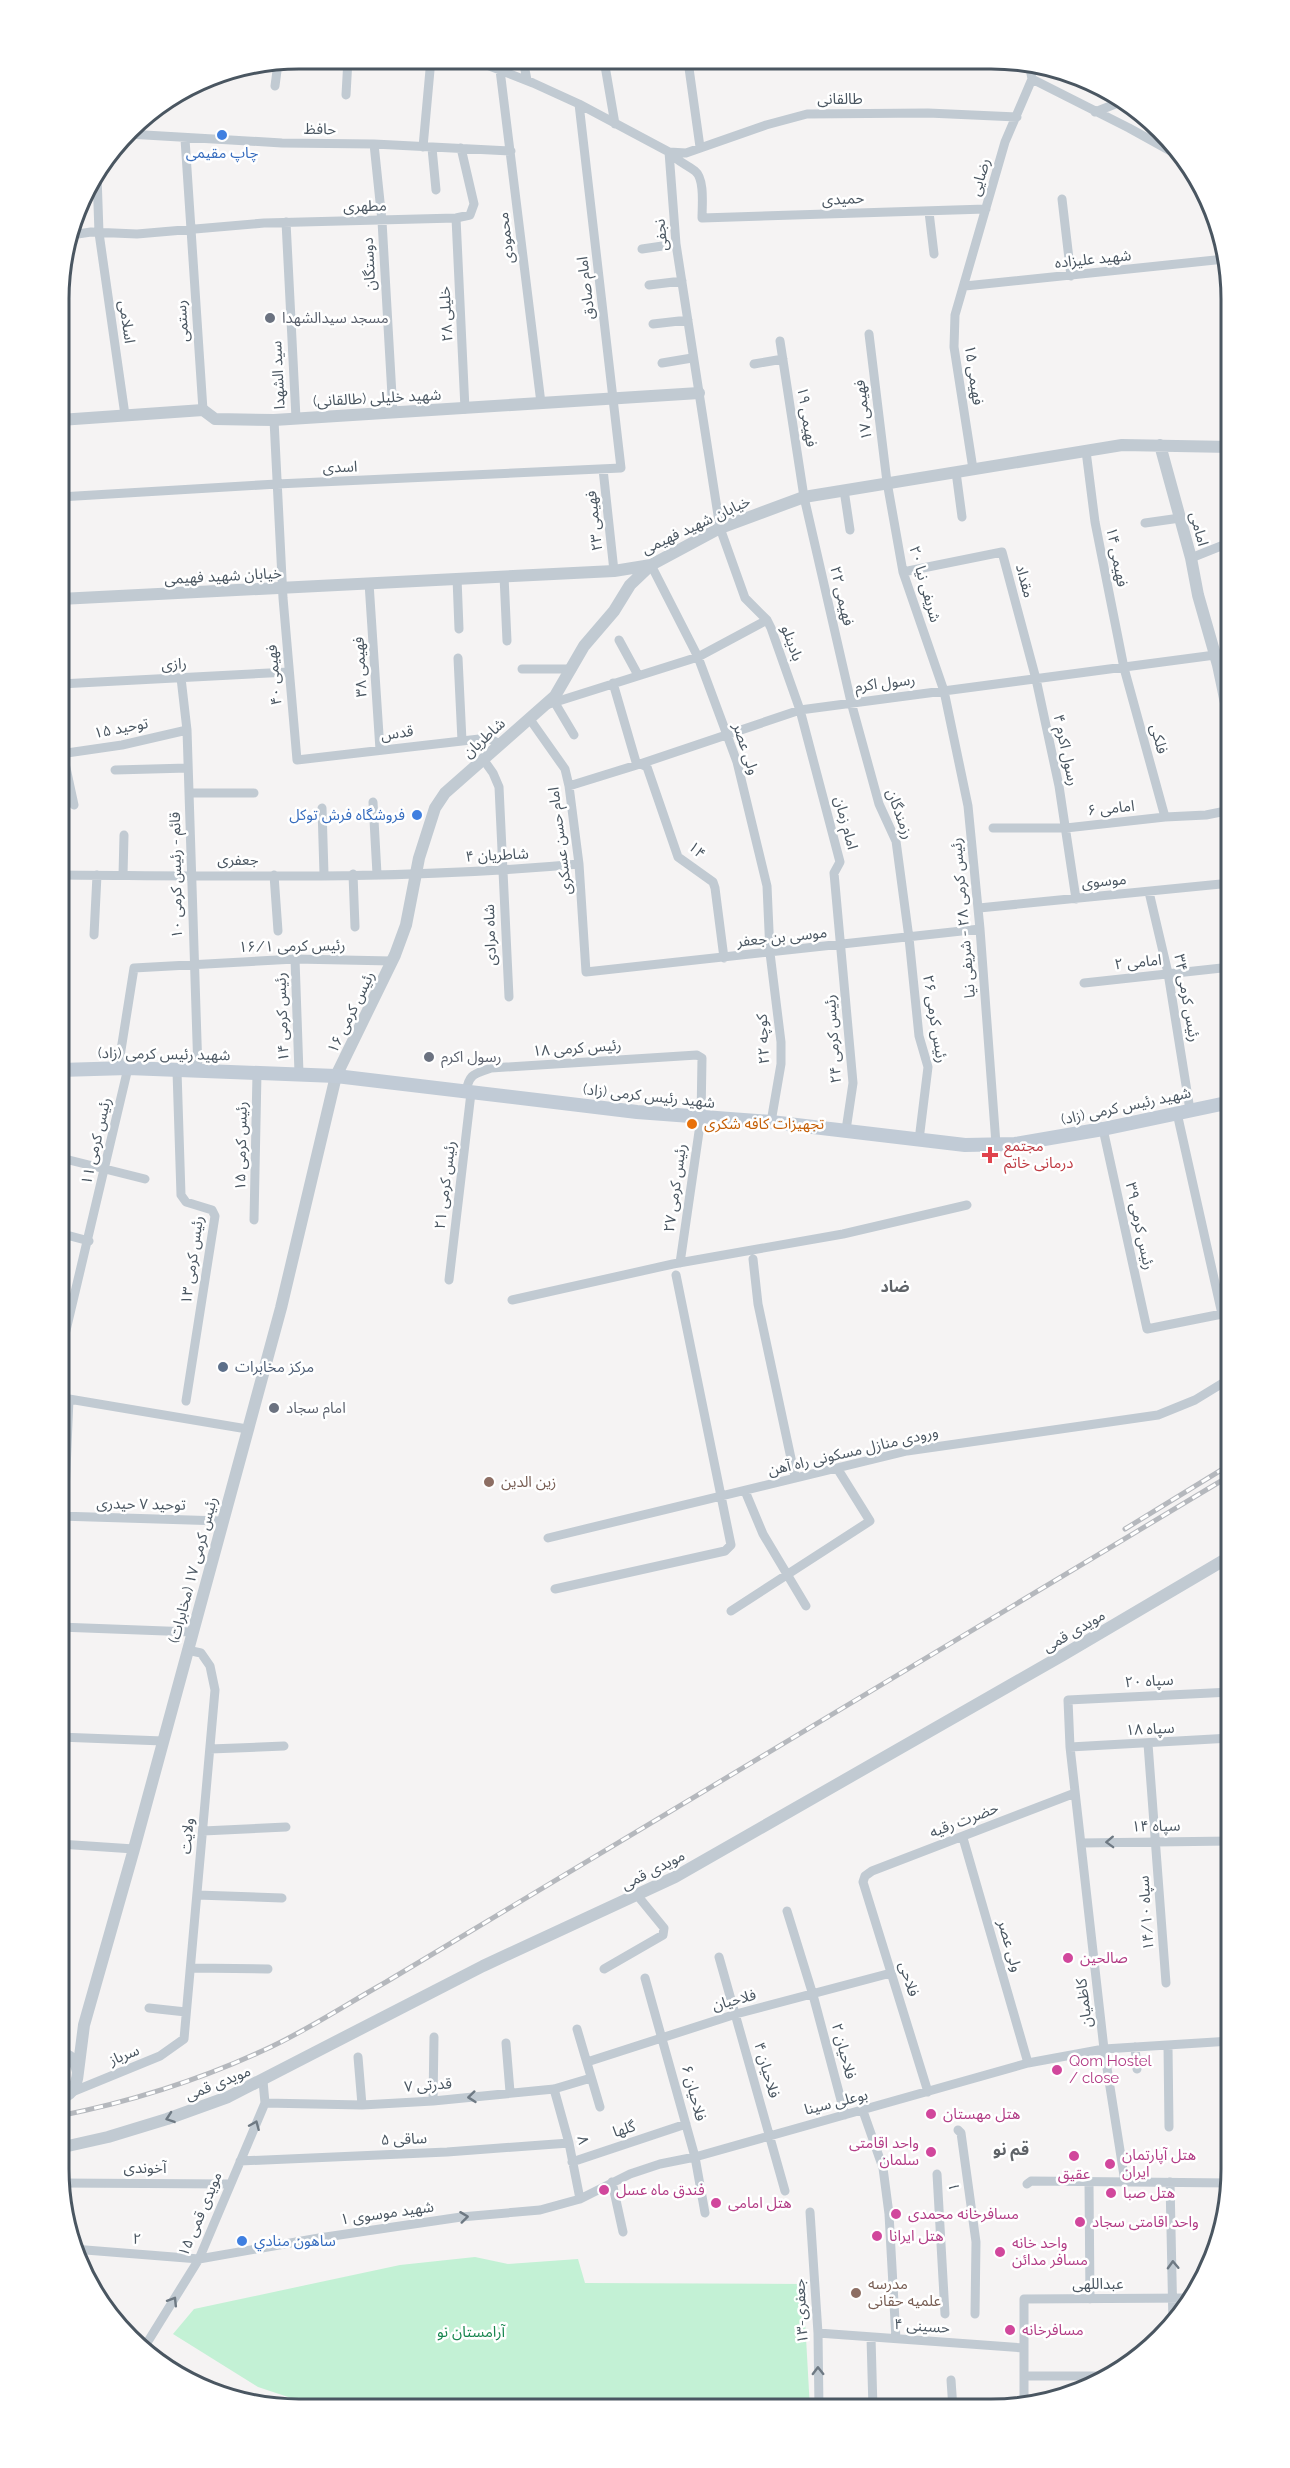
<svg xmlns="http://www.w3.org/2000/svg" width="1290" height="2468" font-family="Raleway,'Noto Sans Arabic',sans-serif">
<rect width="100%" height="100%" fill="#f5f3f3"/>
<path fill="#c3f1d5" d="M59 2063 68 2071C70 2078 67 2087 59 2089Z
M475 2257 508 2264 578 2259 585 2283 803 2284 810 2409 321 2408 258 2387 173 2334 194 2309 400 2265Z"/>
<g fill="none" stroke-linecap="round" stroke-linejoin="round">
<path stroke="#c1cad2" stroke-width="9" d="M474 60 533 83 579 104 669 152 676 244 720 528 745 598 767 620 771 628 800 710 840 862 834 873 853 1083 846 1130
M523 60 527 80
M604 60 615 124
M688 61 700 147
M689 65 710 61
M500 70 541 403
M1032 79 1129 128 1185 159
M275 86 278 63
M346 95 348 59
M1095 112 1123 101
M128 134 282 143 374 144 511 151
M185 139 203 410
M374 144 382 221 393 413
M423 147 431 59
M432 148 436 190
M669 152C678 162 686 164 695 171 705 179 702 206 702 218L986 209
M669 152 686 153 766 125 807 114 928 113 1017 117
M97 175 99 233 125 415
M1062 199 1071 276
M929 212 934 254
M456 218 465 409
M286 222 296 418
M71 235 91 232 137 234 264 223 456 218 470 215 474 204 461 148
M642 249 676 244
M649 285 682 281
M965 286 1225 259
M653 324 688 320
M869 334 887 482 903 572 944 691 968 806 980 929 996 1144
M780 341 804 497 851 702 879 804 896 841 909 938 919 1036 928 1067 919 1140
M662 363 692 358
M754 364 783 359
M274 420 283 598 297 760 488 738 500 744
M1086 451 1095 522 1124 668 1165 817
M603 469 614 571
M973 469 954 347 955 315 1005 142 1032 79 1029 63
M956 472 962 517
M844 490 850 530
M60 497 277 484 621 468 579 104
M1145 523 1180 518
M1191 558 1231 542
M651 565 698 657 727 735 737 762 767 886 770 953 781 1042V1064L771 1122
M903 572 1002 552 1036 679 1059 786 1076 899
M504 576 507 641
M457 578 459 629
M369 583 380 750
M619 640 638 675
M458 658 462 741
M522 669H572
M181 678 187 730 198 1072
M613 683 636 762 647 767 678 857 713 882 715 888 724 958
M60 684 289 672
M555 703 574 735
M546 705 698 657 767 620
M529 718 565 769 569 786 579 864 586 972 980 929
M60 754 122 745 187 730
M63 754 74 805
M483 759 493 773 499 787 509 997
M115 770 188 768
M569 786 640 764 800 710 1215 655
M189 793H254
M373 802 377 874
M322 808 324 874
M993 828H1066L1165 817 1206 815 1231 810
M353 874 355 927
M60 875C233 876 407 880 579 864
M123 875 124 835
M274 875 278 931
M1149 892 1168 973 1190 1110
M979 908 1231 883
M94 935 97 875
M295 959 299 1073
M1084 983 1231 967
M118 1069 134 968 295 959 392 961
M177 1071 181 1195 186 1202 212 1210 215 1216 186 1401
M466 1092C469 1073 475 1074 491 1068L697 1055 702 1058 701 1118 680 1263
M1103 1129 1147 1329 1222 1314 1177 1113
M69 1160 145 1179
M254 1220 257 1073
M59 1233 89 1241
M753 1259 758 1304 795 1477
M449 1280 471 1093
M512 1300 673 1264 843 1234 967 1205
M59 1360 128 1068
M59 1393 69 1399 247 1429
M745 1491 763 1534 806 1606
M59 1516 222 1521
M64 1517 69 1399
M548 1538 907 1451 1158 1415 1195 1400 1231 1378
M555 1589 725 1551 731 1545 676 1275
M731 1611 870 1521 837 1468
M59 1627 192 1632
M59 1737 163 1741
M1148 1744 1166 1983
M1070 1747 1231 1738
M210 1749 284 1746
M203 1831 286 1827
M963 1838 1028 2063
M1081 1843 1231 1841
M59 1844 134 1849
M197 1895 282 1898
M787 1911 813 1995 845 2115
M719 1957 785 2191
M191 1968 268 1969
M604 1969 663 1935 664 1928 637 1895
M645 1978 695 2157 705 2213
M149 2008 186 2012
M577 2029 600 2107
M506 2043 510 2092
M1168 2046 1169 2127
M1135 2047 1137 2069
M358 2057 362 2105
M587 2062 736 2014 891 1973
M554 2089 569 2143 580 2199
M72 2092 160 2056 184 2039 215 1690 210 1666 201 1653 187 1650
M928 2092 863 1882 865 1876 872 1871 1075 1793
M433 2101 434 2037
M265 2103 362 2105 433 2101 554 2089 591 2078
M863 2111 883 2168 889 2214 896 2339
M958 2130 961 2133 976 2242 975 2314
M240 2161 447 2152 569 2143
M572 2162 686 2124
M937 2174 945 2314
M612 2182 623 2232
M1089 2182 1090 2299
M1125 2182 1104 2049 1070 1747 1068 1700 1231 1692
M1170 2182 1173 2324
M61 2183 229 2184
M1027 2184 1031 2181 1231 2183
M810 2212 818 2333 819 2409
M73 2249 199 2259 319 2238 461 2217 540 2210 580 2199 630 2174 660 2164 695 2157 1028 2063 1104 2049 1231 2041
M818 2333 1024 2348
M871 2337 873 2409
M142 2351 199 2259 265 2103 263 2081
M1024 2376H1110
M951 2380 953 2409
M1024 2404V2299L1191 2298
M968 2409 998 2408"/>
<path stroke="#c1cad2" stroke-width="12" d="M60 420 203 410 215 419 274 420 699 393
M1160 445 1191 558 1198 595 1218 665 1231 727
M60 599 614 571 651 565 720 528 804 497 1122 445 1231 447
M78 2072 84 2025 134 1849 281 1308 336 1076 395 955 406 925 419 858 435 808 445 793 555 696 584 646 614 611 630 585 651 565
M59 2098C72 2096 77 2085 78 2072 76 2062 70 2053 59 2054
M59 2148 108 2137 167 2119 228 2097 483 1966 675 1877 1063 1655 1231 1556"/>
<path stroke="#c1cbd6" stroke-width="14" d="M60 1070 128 1068 336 1076 637 1112 771 1122 965 1145 1015 1144 1103 1129 1231 1102"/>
<g stroke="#b5b8bd" stroke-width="5">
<path id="rail" d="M1125 1529 1231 1464
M59 2116C129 2102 197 2081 262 2051 305 2032 345 2005 386 1982L1231 1475"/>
</g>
<use href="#rail" stroke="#fff" stroke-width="3" stroke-dasharray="9" stroke-linecap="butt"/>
</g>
<defs><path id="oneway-chevron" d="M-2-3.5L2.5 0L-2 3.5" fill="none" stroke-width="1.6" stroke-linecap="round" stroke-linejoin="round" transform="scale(1.5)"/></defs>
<g stroke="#6e7983">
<use href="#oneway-chevron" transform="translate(1110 1842) rotate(178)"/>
<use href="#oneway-chevron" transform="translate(472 2097) rotate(174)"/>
<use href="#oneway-chevron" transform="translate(170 2118) rotate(161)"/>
<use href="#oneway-chevron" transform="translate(255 2125) rotate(-67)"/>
<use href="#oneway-chevron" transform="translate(464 2217) rotate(-7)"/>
<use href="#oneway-chevron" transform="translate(1173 2265) rotate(-92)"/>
<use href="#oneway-chevron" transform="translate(173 2301) rotate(-58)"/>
<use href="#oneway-chevron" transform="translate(818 2371) rotate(-91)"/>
</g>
<g fill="#3f7fe0" stroke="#fff" stroke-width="2">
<circle cx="222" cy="135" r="6"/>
<circle cx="417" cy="815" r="6"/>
<circle cx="242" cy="2241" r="6"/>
</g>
<g fill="#6b7280" stroke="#fff" stroke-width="2">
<circle cx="270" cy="318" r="6"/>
<circle cx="429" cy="1057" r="6"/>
<circle cx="274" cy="1408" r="6"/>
</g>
<circle fill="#e8710a" stroke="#fff" stroke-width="2" cx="692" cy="1124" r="6"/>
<path fill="#e0444e" stroke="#fff" stroke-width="2" d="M987 1146h6v6h6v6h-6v6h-6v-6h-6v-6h6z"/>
<circle fill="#5c6f8a" stroke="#fff" stroke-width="2" cx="223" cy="1367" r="6"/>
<g fill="#8d6e63" stroke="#fff" stroke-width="2">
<circle cx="489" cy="1482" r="6"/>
<circle cx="856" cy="2293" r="6"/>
</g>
<g fill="#d1479c" stroke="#fff" stroke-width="2">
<circle cx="1068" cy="1958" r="6"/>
<circle cx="1057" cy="2070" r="6"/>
<circle cx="931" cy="2114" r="6"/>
<circle cx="931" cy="2152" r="6"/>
<circle cx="1074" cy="2156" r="6"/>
<circle cx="1110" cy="2164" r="6"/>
<circle cx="604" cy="2190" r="6"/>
<circle cx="1111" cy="2193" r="6"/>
<circle cx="716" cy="2203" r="6"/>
<circle cx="896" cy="2214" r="6"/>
<circle cx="1080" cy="2222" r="6"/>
<circle cx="877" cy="2236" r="6"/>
<circle cx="1000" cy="2252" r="6"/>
<circle cx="1010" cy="2330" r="6"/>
</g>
<g text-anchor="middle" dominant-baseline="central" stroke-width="5" stroke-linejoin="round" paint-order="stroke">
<g font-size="15" fill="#4a5661" stroke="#fff">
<text x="840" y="99">طالقانی</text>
<text transform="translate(320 129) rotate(1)">حافظ</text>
<text transform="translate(980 177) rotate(-74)">رضایی</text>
<text transform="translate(843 199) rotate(-3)">حمیدی</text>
<text transform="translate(365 206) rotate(-1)">مطهری</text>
<text transform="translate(661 235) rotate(-96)">نجفی</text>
<text transform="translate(506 238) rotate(-97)">محمودی</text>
<text transform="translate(1093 259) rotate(-6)">شهید علیزاده</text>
<text transform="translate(369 264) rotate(-93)">دوستگان</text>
<text transform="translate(586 288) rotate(-97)">امام صادق</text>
<text transform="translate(446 314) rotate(-93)">خلیلی ۲۸</text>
<text transform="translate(182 321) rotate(-94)">رستمی</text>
<text transform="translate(127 322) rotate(82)">اسلامی</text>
<text transform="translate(278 375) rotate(-93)">سید الشهدا</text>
<text transform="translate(974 375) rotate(82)">فهیمی ۱۵</text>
<text transform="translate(377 398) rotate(-3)">شهید خلیلی (طالقانی)</text>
<text transform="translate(863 410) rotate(-97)">فهیمی ۱۷</text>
<text transform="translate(807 417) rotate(81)">فهیمی ۱۹</text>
<text transform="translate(340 467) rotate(-2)">اسدی</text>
<text transform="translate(594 521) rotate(-96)">فهیمی ۲۳</text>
<text transform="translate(696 525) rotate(-25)">خیابان شهید فهیمی</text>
<text transform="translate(1199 529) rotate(75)">امامی</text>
<text transform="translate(1117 557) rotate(79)">فهیمی ۱۴</text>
<text transform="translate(223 576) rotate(-3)">خیابان شهید فهیمی</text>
<text transform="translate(1025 581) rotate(75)">مقداد</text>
<text transform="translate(925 584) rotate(74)">۲۰ شریفی نیا</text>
<text transform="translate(842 596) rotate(77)">فهیمی ۲۲</text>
<text transform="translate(792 643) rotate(70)">بادینلو</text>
<text transform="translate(174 664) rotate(-3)">رازی</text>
<text transform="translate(360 667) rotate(-93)">فهیمی ۳۸</text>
<text transform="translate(274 675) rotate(-95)">فهیمی ۴۰</text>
<text transform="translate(885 683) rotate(-7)">رسول اکرم</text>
<text transform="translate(121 728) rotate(-11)">توحید ۱۵</text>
<text transform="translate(397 733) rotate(-8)">قدس</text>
<text transform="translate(484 738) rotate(-42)">شاطریان</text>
<text transform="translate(1159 739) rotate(75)">فلکی</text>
<text transform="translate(746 749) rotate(72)">ولی عصر</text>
<text transform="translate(1066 750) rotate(78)">رسول اکرم ۴</text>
<text transform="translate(1111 808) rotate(-6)">امامی ۶</text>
<text transform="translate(900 814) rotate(70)">رزمندگان</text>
<text transform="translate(846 823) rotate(75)">امام زمان</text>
<text transform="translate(560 841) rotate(-97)">امام حسن عسکری</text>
<text transform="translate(697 850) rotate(43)">۱۴</text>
<text transform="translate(497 855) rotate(-3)">شاطریان ۴</text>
<text x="238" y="860">جعفری</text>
<text transform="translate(176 875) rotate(-91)">قائم - رئیس کرمی ۱۰</text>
<text transform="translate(1104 881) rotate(-5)">موسوی</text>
<text transform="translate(963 918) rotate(-95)">رئیس کرمی ۲۸ - شریفی نیا</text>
<text transform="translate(490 935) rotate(-92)">شاه مرادی</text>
<text transform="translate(782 937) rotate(-6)">موسی بن جعفر</text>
<text transform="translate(292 946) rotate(-1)">رئیس کرمی ۱۶/۱</text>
<text transform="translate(1138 962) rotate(-6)">امامی ۲</text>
<text transform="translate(1187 998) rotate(80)">رئیس کرمی ۳۴</text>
<text transform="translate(351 1012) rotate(-64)">رئیس کرمی ۱۶</text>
<text transform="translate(282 1017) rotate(-92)">رئیس کرمی ۱۴</text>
<text transform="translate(935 1019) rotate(81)">رئیس کرمی ۲۶</text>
<text transform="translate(763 1039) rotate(-93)">کوچه ۲۲</text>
<text transform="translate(833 1039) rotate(-94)">رئیس کرمی ۲۴</text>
<text transform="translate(577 1048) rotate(-4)">رئیس کرمی ۱۸</text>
<text transform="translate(164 1054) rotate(1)">شهید رئیس کرمی (زاد)</text>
<text transform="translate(649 1096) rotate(6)">شهید رئیس کرمی (زاد)</text>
<text transform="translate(1126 1106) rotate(-12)">شهید رئیس کرمی (زاد)</text>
<text transform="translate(96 1141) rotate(-77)">رئیس کرمی ۱۱</text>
<text transform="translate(241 1146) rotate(-89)">رئیس کرمی ۱۵</text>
<text transform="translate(445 1185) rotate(-83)">رئیس کرمی ۲۱</text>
<text transform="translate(675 1188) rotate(-82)">رئیس کرمی ۲۷</text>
<text transform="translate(1140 1226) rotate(78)">رئیس کرمی ۳۹</text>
<text transform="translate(192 1260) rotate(-82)">رئیس کرمی ۱۳</text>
<text transform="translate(853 1451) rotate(-13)">ورودی منازل مسکونی راه آهن</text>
<text transform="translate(141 1504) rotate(1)">توحید ۷ حیدری</text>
<text transform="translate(193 1570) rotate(-75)">رئیس کرمی ۱۷ (مخابرات)</text>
<text transform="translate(1074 1631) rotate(-30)">مویدی قمی</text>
<text transform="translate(1149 1681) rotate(-3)">سپاه ۲۰</text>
<text transform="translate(1150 1729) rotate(-3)">سپاه ۱۸</text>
<text transform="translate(964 1820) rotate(-21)">حضرت رقیه</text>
<text transform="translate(1156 1826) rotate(-1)">سپاه ۱۴</text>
<text transform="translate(187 1836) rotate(-85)">ولایت</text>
<text transform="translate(653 1870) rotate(-27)">مویدی قمی</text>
<text transform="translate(1146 1913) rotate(-94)">سپاه ۱۴/۱۰</text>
<text transform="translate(1010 1946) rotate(74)">ولی عصر</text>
<text transform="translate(909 1979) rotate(73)">فلاحی</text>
<text transform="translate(734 2000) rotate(-15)">فلاحیان</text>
<text transform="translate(1084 2003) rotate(-97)">کاظمیان</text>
<text transform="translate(844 2051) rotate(75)">فلاحیان ۲</text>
<text transform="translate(124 2055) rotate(-22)">سرباز</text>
<text transform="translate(767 2070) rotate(74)">فلاحیان ۴</text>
<text transform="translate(218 2083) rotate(-22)">مویدی قمی</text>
<text transform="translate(428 2085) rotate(-4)">قدرتی ۷</text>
<text transform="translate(694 2093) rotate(75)">فلاحیان ۶</text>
<text transform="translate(836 2102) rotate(-14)">بوعلی سینا</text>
<text transform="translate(624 2129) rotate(-18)">گلها</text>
<text transform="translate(404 2139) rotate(-2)">ساقی ۵</text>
<text transform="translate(583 2140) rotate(77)">۸</text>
<text x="145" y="2168">آخوندی</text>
<text transform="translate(954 2187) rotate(-97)">۱</text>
<text transform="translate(387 2213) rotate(-8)">شهید موسوی ۱</text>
<text transform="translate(200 2214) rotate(-67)">مویدی قمی ۱۵</text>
<text transform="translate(137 2239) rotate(5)">۲</text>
<text x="1098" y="2284">عبداللهی</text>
<text transform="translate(801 2311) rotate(-93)">جعفری-۱۳</text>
<text transform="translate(922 2326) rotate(4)">حسینی ۴</text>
</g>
<g font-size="15" fill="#366cbe" stroke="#fff">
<text x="222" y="153">چاپ مقیمی</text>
<text x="405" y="815" text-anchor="end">فروشگاه فرش توکل</text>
<text x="254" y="2241" text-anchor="start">ساهون منادي</text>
</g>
<g font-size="15" fill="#5b616d" stroke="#fff" text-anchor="start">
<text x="282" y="318">مسجد سیدالشهدا</text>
<text x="441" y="1057">رسول اکرم</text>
<text x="286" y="1408">امام سجاد</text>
</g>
<g font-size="15" fill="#c56008" stroke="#fff" text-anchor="start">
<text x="704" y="1124">تجهیزات کافه شکری</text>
</g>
<g font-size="15" fill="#be3a42" stroke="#fff" text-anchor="start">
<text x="1004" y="1146">مجتمع<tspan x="1004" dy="17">درمانی خاتم</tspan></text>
</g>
<g font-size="15" fill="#4e5e75" stroke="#fff" text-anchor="start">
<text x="235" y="1367">مرکز مخابرات</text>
</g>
<g font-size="15" fill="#785e54" stroke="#fff" text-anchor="start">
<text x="501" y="1482">زین الدین</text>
<text x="868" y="2284">مدرسه<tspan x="868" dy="17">علمیه حقانی</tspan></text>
</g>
<g font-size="15" fill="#b23c85" stroke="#fff" text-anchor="start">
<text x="1080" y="1958">صالحین</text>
<text x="1069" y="2061">Qom Hostel<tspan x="1069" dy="17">/ close</tspan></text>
<text x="943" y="2114">هتل مهستان</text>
<text x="919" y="2143" text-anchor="end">واحد اقامتی<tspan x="919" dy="17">سلمان</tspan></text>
<text x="1122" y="2155">هتل آپارتمان<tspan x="1122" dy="17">ایران</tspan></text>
<text x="1074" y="2174" text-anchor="middle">عقیق</text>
<text x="616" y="2190">فندق ماه عسل</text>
<text x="1123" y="2193">هتل صبا</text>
<text x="728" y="2203">هتل امامی</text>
<text x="908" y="2214">مسافرخانه محمدی</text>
<text x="1092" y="2222">واحد اقامتی سجاد</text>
<text x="889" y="2236">هتل ایرانا</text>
<text x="1012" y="2243">واحد خانه<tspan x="1012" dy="17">مسافر مدائن</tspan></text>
<text x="1022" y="2330">مسافرخانه</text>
</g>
<g font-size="15" fill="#17864f" stroke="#fff">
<text x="471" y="2332">آرامستان نو</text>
</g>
<g font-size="16" font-weight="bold" fill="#5f6368" stroke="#fff">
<text x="895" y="1286">ضاد</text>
<text x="1011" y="2149">قم نو</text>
</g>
</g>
<path d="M0 0H1290V2468H0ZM299 69H991A230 230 0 0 1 1221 299V2169A230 230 0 0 1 991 2399H299A230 230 0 0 1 69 2169V299A230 230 0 0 1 299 69Z" fill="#fff" fill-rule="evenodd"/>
<path fill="none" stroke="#4a5661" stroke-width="3" d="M299 69H991A230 230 0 0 1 1221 299V2169A230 230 0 0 1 991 2399H299A230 230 0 0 1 69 2169V299A230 230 0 0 1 299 69Z"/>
</svg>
